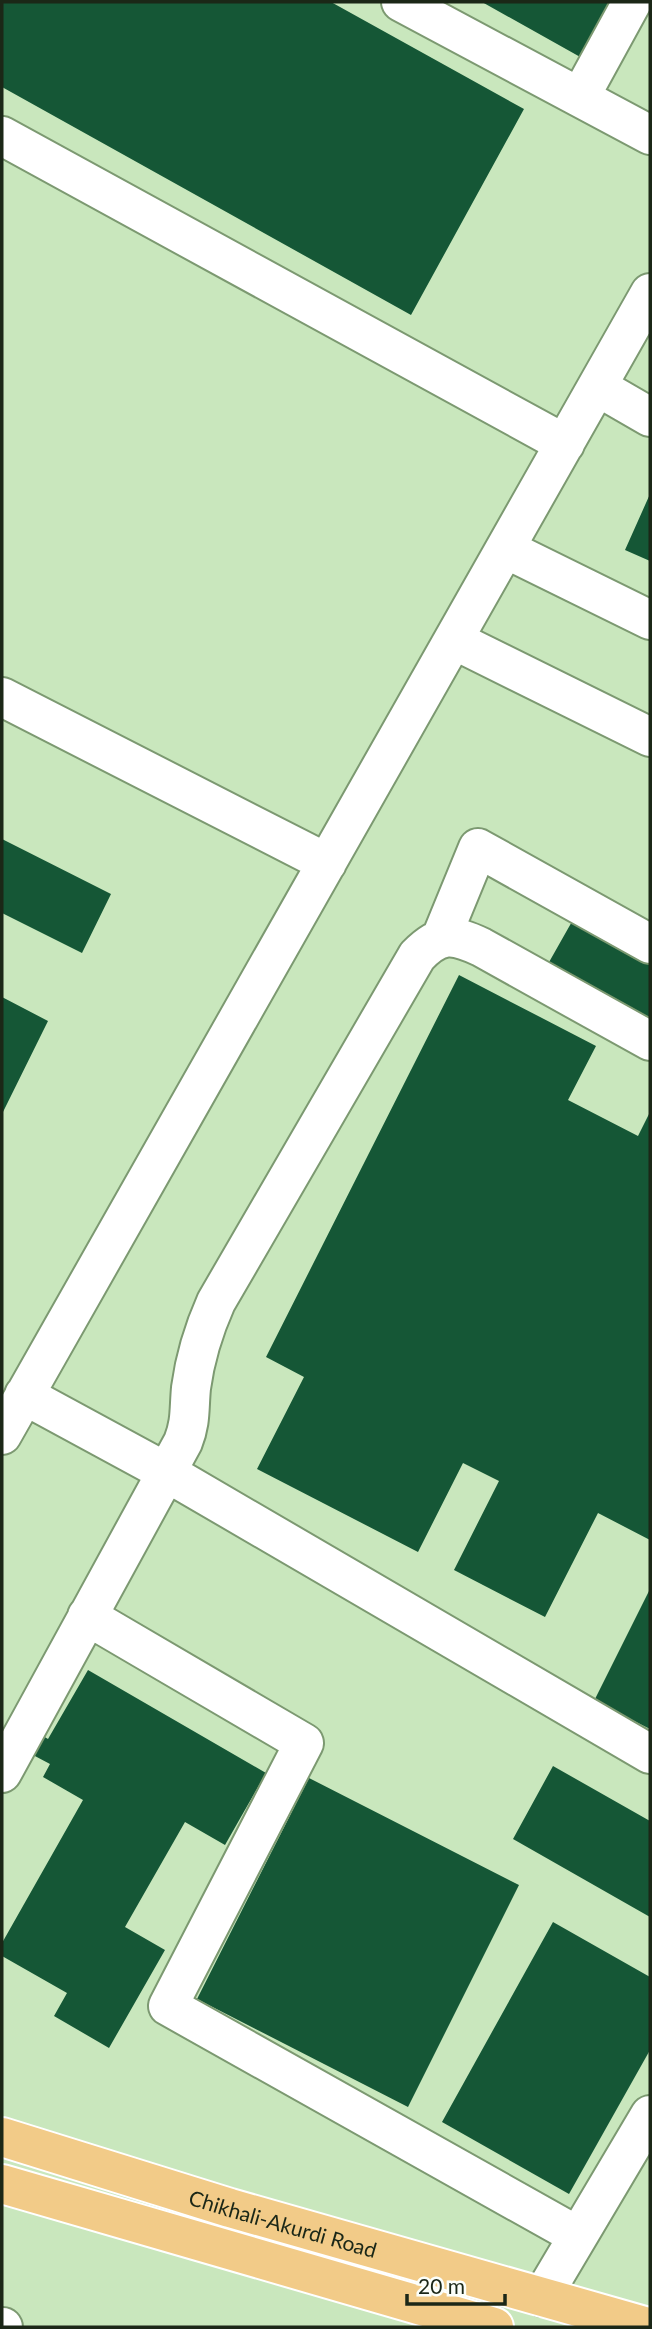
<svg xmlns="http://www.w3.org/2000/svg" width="652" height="2329" font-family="Lato,sans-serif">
<rect width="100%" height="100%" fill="#c9e7bd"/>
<path fill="#155736" d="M2 2H331L524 109 411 315 2 87Z
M482 2H613L582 58Z
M650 494V561L625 550Z
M2 839 111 894 82 953 2 913Z
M574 918 650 961V1030L544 971Z
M459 975 596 1046 568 1100 638 1136 650 1112V1540L598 1513 545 1617 454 1570 499 1481 463 1463 418 1552 257 1469 304 1377 266 1357Z
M2 997 48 1021 2 1114Z
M650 1589V1729L594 1701Z
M88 1670 266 1773 225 1845 185 1822 125 1927 165 1950 109 2048 54 2016 67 1993 2 1956V1943L83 1800 43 1777 50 1764 33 1755 43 1736 48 1739Z
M553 1766 650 1821V1917L513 1839Z
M309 1778 519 1885 408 2107 197 1999Z
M553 1922 650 1977V2050L569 2194 442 2122Z"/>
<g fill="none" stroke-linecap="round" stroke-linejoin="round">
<g stroke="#7c9971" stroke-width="42">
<path id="minor" d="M401 2 650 135
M580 97 632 2
M2 136 565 444
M598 387 650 417
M506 549 650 620
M454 640 650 737
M2 697 327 863
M441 938 478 848 650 944
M24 1395 166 1472 650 1754
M2 1435 650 293
M87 1616 304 1743 168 2006 578 2236
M2 1773 183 1442C191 1422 189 1409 191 1388 195 1358 204 1329 216 1302L417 956C440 932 453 934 481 947L650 1041
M542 2297 650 2115
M2 2327H3"/>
</g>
<g stroke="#fff" stroke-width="42">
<g id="major">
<path id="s1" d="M2 2137 230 2208 648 2327"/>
<path d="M2 2184 494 2327"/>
</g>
</g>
<use href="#minor" stroke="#fff" stroke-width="38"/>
<use href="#major" stroke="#f2cb88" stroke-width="38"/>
</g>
<g text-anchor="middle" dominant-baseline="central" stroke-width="7" stroke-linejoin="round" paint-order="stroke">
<g font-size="21" fill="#1b2717" stroke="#fcfffa">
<text stroke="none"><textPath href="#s1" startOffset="294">Chikhali-Akurdi Road</textPath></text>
</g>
</g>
<rect width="652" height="2329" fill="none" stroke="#1b2717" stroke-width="7"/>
<path d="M407 2294v10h98v-10" fill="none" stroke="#1b2717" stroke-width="3.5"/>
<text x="418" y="2294" font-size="21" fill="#1b2717" stroke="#fcfffa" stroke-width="5" paint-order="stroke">20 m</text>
</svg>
